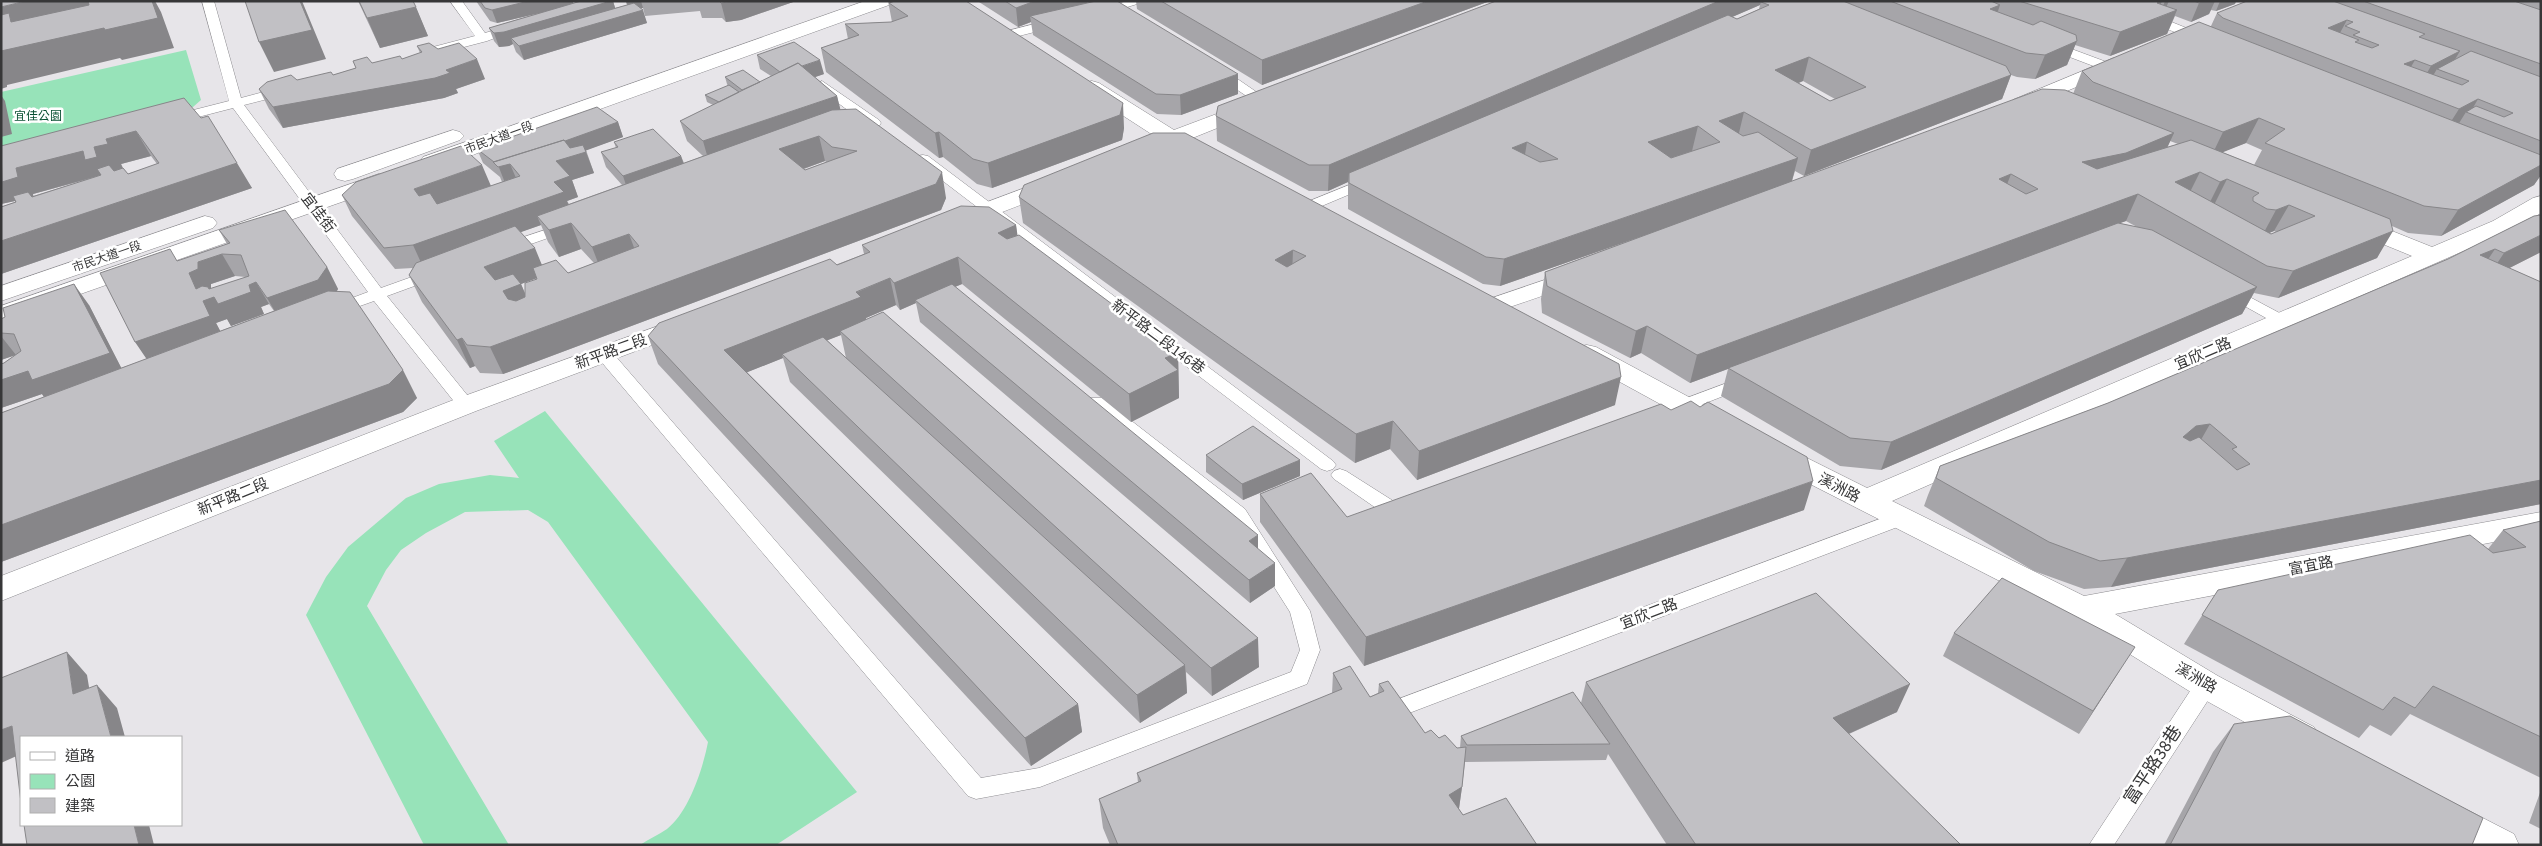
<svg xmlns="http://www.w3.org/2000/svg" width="2542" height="846" font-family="'Source Sans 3','Noto Sans TC',sans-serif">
<rect width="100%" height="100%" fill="#e7e5e9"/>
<path fill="#97e3b9" d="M186 50 201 100 193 107 1 158V92Z
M545 411 857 792 776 845H640C649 839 658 835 667 829 689 812 703 768 708 742L548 522 528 510 465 512 426 533 401 550 386 570 367 606 509 845H424L306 615 326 577 348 547 406 498 439 484 490 475 519 478 494 441Z"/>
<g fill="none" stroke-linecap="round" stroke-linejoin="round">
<g stroke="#8c8b8f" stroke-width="1">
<path id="lane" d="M202 1H214L241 98 286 86 292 90 291 93 244 105 381 288 434 269 442 274 439 277 387 296 472 401 475 405 472 409H460L374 301 340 313H328L326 310 328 307 368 292 233 108 175 123 168 119 170 116 229 101Z
M450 1H462L485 33 515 24 521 28 487 41 437 54 433 53 431 50 433 47 475 36Z
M1127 1H1147L1101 15 1095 12 1097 10Z
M2102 1H2119L2194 31 2204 43 2202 46H2194L2186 37Z
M1054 19 1058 20V26L1011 38 1005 34 1007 31Z
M2050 41 2112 64 2114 67 2112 70H2104L2046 48 2044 45Z
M1219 68 1223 69 1271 102 1265 106 1260 105 1215 75 1213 72Z
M822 81 879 120 881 123 879 126H869L818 88 816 85Z
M923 155 928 156 1333 461 1336 465 1333 469 1327 471 1321 469 918 162 916 159 918 156Z
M1369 177 1376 181 1374 184 1317 208H1307L1305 205 1307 202Z
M566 223 573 227 571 230 505 253 497 248 500 245Z
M2229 286 2287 317 2289 320 2281 325 2275 323 2223 294 2221 291Z
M605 350 611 351 981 778 1039 768 1291 672 1300 650 1290 612 1231 519 1090 406 1087 402 1090 398H1102L1245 509 1310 611 1320 650 1307 684 1040 787 976 799 968 796 599 359 597 355 599 351Z
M1743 377 1749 378 1751 382 1749 386 1680 413H1668L1665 409 1668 405Z
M1340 469 1346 471 1398 504 1404 502 1411 504 1413 509 1411 514 1396 519 1389 517 1334 479 1331 475 1334 471Z
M1901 511 1908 513 1910 518 1908 523 1404 715 1396 718 1388 715 1385 709 1388 703Z
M2206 677 2214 679 2217 685 2214 691 2114 845H2089L2198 679Z"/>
</g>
<g stroke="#8c8b8f" stroke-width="1">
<path id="street" d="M2114 58 2121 60 2124 64 2121 68 2027 108 2020 110 2013 108 2010 104 2013 100Z
M1092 81 1099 83 1174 130 1243 104 1250 102 1257 104 1260 108 1257 112 1190 139 1204 145 1207 150 1204 155C1189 158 1184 147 1171 146 1165 145 1161 148 1154 147L1151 142 1156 137 1085 91 1082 87 1085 83Z
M1054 177 1062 179 1065 184 1062 189 963 227 955 229 947 227 943 222 947 217Z
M2541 196V213L2509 231 1892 501 2084 596 2541 512V533L2115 614 2218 676 2314 727 2319 737 2314 747 2302 751 2290 747 2194 694 2070 617 1769 463 1765 456 1769 449 1779 446 1789 449 1867 488 2412 256 2346 229 2342 224 2346 219 2354 217 2362 219 2432 247 2493 221 2533 198Z
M1577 269 1586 271 1589 276 1586 281 1498 311 1489 309 1486 304 1489 299Z
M683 317 692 320 696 325 692 330 476 411 1 601V576L456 399Z
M1587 345 1596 347 1724 416 1728 422 1724 428 1714 431 1704 428 1578 359 1574 353 1578 347Z
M2446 799 2514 834 2519 845H2467L2433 826 2428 815 2433 804Z"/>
</g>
<g stroke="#8c8b8f" stroke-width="1">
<path id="secondary" d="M865 1H892L889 5 439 167 431 169 423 167 420 162 423 157Z
M453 130 460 132 464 136 460 140 353 179 345 181 337 179 334 174 337 169Z
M379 174 387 176 390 181 387 186 1 322V306Z
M205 216 213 218 217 223 213 228 1 301V286Z"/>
</g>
<use href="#lane" fill="#fff" fill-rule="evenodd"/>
<use href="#street" fill="#fff" fill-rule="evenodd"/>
<use href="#secondary" fill="#fff" fill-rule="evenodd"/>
</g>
<path fill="#a6a5a9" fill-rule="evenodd" d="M358 1H413L428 36 380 48Z
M476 1H576L573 2V3L613 1 615 8 627 5 626 1H796L741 20 726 22 722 18H702L700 11 645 16 643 8H641L647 23 524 60 516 52 513 44 509 46 499 47 494 41 489 28 539 13 497 23 490 21Z
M888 1H966L1124 128 1122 140 992 188 977 184 943 157 939 158 826 72 821 48 848 39 845 24 892 22Z
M979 1H1117L1238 94 1181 115 1157 114 1033 35 1031 22 1018 27 979 2Z
M1136 1H1490L1262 85 1137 9Z
M1496 1H2236L2235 4 2216 11 2211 10 2209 14 2191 22 2175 16 2167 34 2110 56 2075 45 2067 65 2035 79 2017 77 2011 75 2002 99 1804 176 1795 171 1792 181 2073 94 2082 71 2211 26 2217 13 2247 1H2541V175L2534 185 2441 236 2408 233 2392 226 2377 258 2278 298 2254 293 2242 314 1881 470 1840 466 1721 396 1728 369 1690 383 1641 353 1630 358 1542 313 1541 299 1545 272 1642 236 1500 286 1483 284 1348 209V182L1328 191H1309L1217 141 1216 116ZM1760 5 1759 9 1737 19 1732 17ZM1803 81 1835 99 1830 101 1799 83ZM2170 141 2178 144 2167 147ZM2246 143 2262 150 2254 165 2222 152ZM2126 221 2137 227 2119 223ZM2274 231 2276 232 2271 234 2269 233Z
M417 46 438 49 485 79 456 89 458 93 444 98 283 128 269 109 259 89 297 80 333 75 356 68 353 61 372 63 402 59 420 53Z
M757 55 824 74 815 77 837 96 840 109 946 198 941 210 503 374 480 373 475 366 470 368 422 302 409 275 413 268 395 269 352 216 342 195 491 186 502 182 500 177 483 163 477 149 618 122 623 137 586 150 594 173 572 180 578 197 567 201 569 204 622 185 606 167 601 152 616 148 614 142 681 156 684 163 703 156 687 141 680 121 713 105 707 102 705 95 728 86 727 84 725 77 760 82 771 76 760 69ZM825 161 826 162 805 170 804 169ZM541 225 548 242 559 257 581 249 594 263 568 273 542 265 520 232ZM536 278 537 279 525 293 521 284Z
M184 98 252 188 1 274V207L15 202V201L1 204ZM151 156 157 164 128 174 123 168 121 164ZM89 179 33 196V194Z
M1153 133 1615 405 1417 480 1390 449 1355 463 1023 223 1019 197Z
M2534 216 2541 252 2509 268 2541 282V504L2111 587 2084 589 2034 571 1924 506 1928 495 1940 466 2108 403 2448 259Z
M1016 225 1017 235 1178 353 1179 398 1131 422 962 284 955 287 1258 549 1275 586 1250 603 920 322 916 303 900 310 896 305 866 318V320L1259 667 1212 696 1186 672 1187 693 1140 723 790 382 783 358 747 372 1078 704 1082 732 1031 766 658 364 648 336 864 254 862 245ZM841 335 846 358 827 340Z
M219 230 327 267 338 289 337 291 417 398 403 412 1 562V413L44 397 42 394 1 408V364L4 363 15 355 1 360V319L89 305 121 368 146 359 177 261 227 244ZM235 276 246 277 211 289V284ZM269 304 274 311 220 331 216 323 227 319 231 326 264 314 261 307Z
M1206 455 1300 460V476L1243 500 1206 472Z
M1260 494 1347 517 1804 510 1364 666 1260 522Z
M2541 521V778L2410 714 2391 736 2370 725 2359 738 2184 644 2218 590 2488 549 2503 530Z
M1954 633 2120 670 2079 734 1943 656Z
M1333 673 1370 697 1378 693 1379 684 1425 733 1439 738 1457 748H1460L1461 736 1581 703 1586 682 1897 712 1849 734 1961 845H1667L1608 754 1606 760 1465 762 1462 787 1459 809 1463 815 1537 845H1110L1103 828 1099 799 1138 783 1137 773 1332 694Z
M2234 724 2472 845H2164L2213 752Z
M2541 790V829L2529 823Z"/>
<path fill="#878689" d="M26 1H155L161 12 174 48 122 60 120 58 7 85V87L1 89V7Z
M300 1H302L326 59 274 72 259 42Z
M529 1H576L573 2 574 5 497 23 492 10Z
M609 1H613L617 14 511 38 513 44 509 46 499 47 494 33Z
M626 1H641L643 8 629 11Z
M735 1H796L741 20 726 22 721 3Z
M1035 1H1087V3L1037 20 1030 16 1031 22 1018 27 1016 8Z
M1428 1H1490L1262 85V60Z
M1719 1H1768L1761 2 1760 5 1349 182V173L1348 182 1328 191 1329 165Z
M2160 1H2162L2155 19 2177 10 2167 34 2110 56 2120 32 2157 3Z
M2165 1H2169L2164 12 2160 14Z
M2204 1H2215L2209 14 2191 22 2199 3Z
M2220 1H2236L2235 4 2216 11Z
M2000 5 1992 29 1990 9Z
M416 7 428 36 380 48 367 18Z
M643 10 647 23 524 60 519 46Z
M2347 20 2334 44 2328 28Z
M2077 41 2067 65 2035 79 2045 55Z
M2460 51 2447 73 2437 69 2428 84 2417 90 2431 66Z
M1809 57 1803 81 1769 94 1775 70Z
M477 59 485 79 456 89 458 93 444 98 283 128 273 107 446 70Z
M820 60 824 74 786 87 782 73Z
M2415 60 2401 84 2404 64Z
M1238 74V94L1181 115 1180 95Z
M2011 75 2002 99 1804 176 1811 150Z
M1 95 5 101 12 134 1 137Z
M837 96 842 116 709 162 703 141Z
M2478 99 2470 113 2466 112 2456 128 2443 134 2459 109Z
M1123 103 1124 128 1122 140 992 188 988 163Z
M1744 112 1738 137 1719 121Z
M2259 118 2246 143 2211 157 2223 132Z
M618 122 623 137 519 175 510 164 519 185 507 188 498 165Z
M1698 126 1692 151 1643 167 1648 142Z
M136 131 151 156 121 164 123 169 33 194 35 203 19 208 15 201 1 204V177L16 168 94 147 106 139Z
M939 132 943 157 939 158 935 133Z
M2174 133 2162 159 2115 179 2082 162Z
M819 136 825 161 786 175 779 149Z
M1527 142 1523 167 1512 148Z
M586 152 594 173 572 180 578 197 567 201 572 214 537 216 541 225 423 267 413 245 554 182 556 161Z
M681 156 686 171 628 191 623 176Z
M1798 158 1791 184 1500 286 1504 259Z
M237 163 252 188 1 274V241Z
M482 165 491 186 423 211 414 189Z
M2541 165V175L2534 185 2441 236 2458 210Z
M942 172 946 198 941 210 503 374 490 347Z
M2200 172 2187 198 2175 182Z
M2011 174 2001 200 1999 179Z
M2227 179 2214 205 2207 208 2220 182Z
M2138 194 2126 221 1690 383 1697 355Z
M2289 205 2274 231 2262 236 2276 210Z
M571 223 581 249 559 257 549 230Z
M1016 225 1020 252 998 233Z
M2393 231 2377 258 2278 298 2293 271Z
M629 234 639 261 602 273 592 247Z
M2541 235V252L2486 280 2504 253Z
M535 248 546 275 521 284 532 311 515 318 496 294 484 267Z
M2495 249 2477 276 2480 255Z
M1293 250 1292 277 1275 260Z
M222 254 235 276 211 284V290L249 285 256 282 269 304 261 307 264 314 231 326 227 319 216 323 224 338 150 364 135 342 196 289 189 273 198 262Z
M958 257 962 284 918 302 915 300 916 303 900 310 894 283Z
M327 267 338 289 330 301 280 320 267 298Z
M890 278 896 305 866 318 867 324 840 331 841 335 785 357 782 354 783 358 733 378 724 350Z
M74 284 89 305 125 375 48 403 42 394 1 408V380Z
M2257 287 2242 314 1881 470 1891 442Z
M1647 326 1641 353 1630 358 1636 331Z
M1 336 16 355 1 360Z
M462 338 475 366 470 368 457 340Z
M1178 353 1179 398 1131 422 1129 394 1165 358Z
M403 370 417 398 403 412 1 562V525Z
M1621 377 1615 405 1417 480 1419 451Z
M1393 421 1390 449 1355 463 1356 434Z
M2210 424 2194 452 2183 437 2196 426Z
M1300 460V476L1243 500 1242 484Z
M2541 480V504L2111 587 2127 558Z
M1813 481 1804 510 1364 666 1366 637Z
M1258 535V558L1249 541Z
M1275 563V586L1250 603 1249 580Z
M1258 638 1259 667 1212 696 1211 668Z
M2135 647 2120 670 2079 734 2093 711Z
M67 652 87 675 94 717 73 694Z
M1185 665 1187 693 1140 723 1137 695Z
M1910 684 1897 712 1821 746 1833 718Z
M97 685 117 708 125 737H111Z
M1078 704 1082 732 1031 766 1025 738Z
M12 726 21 754 1 763V730Z
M1462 787 1458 815 1449 795Z
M134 825H149L154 845H139Z"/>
<path fill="#c1c0c4" stroke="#878689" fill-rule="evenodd" d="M1 1H26L1 7Z
M88 1H152L158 18 105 30 104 28 1 51V15L9 13 11 22 89 5Z
M245 1H300L312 30 259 42Z
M359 1H413L416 7 367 18Z
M480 1H529L492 10 485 8Z
M581 1H611L504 32 494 33 489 28Z
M719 1H735L721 3Z
M895 1H966L1123 103 1120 115 988 163 973 159 939 132 935 133 821 48 859 35 845 24 891 22 908 16 889 3Z
M1005 1H1035L1016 8Z
M1096 1H1117L1238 74 1180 95 1156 94 1030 16Z
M1161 1H1428L1262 60Z
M1496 1H1719L1329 165H1309L1216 116 1218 106Z
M1763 1H1843L2006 66 2011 75 1811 150 1744 112 1719 121 1743 136 1758 132 1798 158 1504 259 1486 257 1349 183V173L1728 15 1737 19 1769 5 1761 2ZM1809 57 1866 87 1830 101 1775 70ZM1698 126 1720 142 1671 158 1648 142ZM1527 142 1558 159 1540 162 1512 148Z
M1890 1H1991L2000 5 1990 9 2033 25 2041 21 2076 35 2077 41 2045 55 2026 53Z
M2019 1H2160L2157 3 2177 10 2120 32Z
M2194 1H2204L2199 3Z
M2247 1H2333L2425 34 2419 37 2460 51 2431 66 2415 60 2404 64 2462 85 2469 81 2437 69 2471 51 2541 77V141L2466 112 2476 106 2504 117 2513 113 2478 99 2459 109 2223 18 2217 13ZM2347 20 2353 22 2345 26 2360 32 2353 35 2379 45 2372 48 2355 42 2359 40 2328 28Z
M2363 1H2514L2541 10V64Z
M634 3 643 10 519 46 511 38Z
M2199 22 2541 155V165L2458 210 2424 206 2265 143 2285 129 2259 118 2223 132 2093 82 2082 71Z
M794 42 820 60 802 66 798 63 780 72 757 55Z
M429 43 438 49 459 43 477 59 446 70 450 73 435 78 273 107 259 89 267 82 291 75 297 80 331 72 333 75 356 68 353 61 367 57 372 63 400 56 402 59 422 52 417 46Z
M798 63 837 96 703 141 680 121Z
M743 70 760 82 742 90 725 77Z
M729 85 739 92 719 102 705 95Z
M2042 89 2065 90 2174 133 2126 153 2082 162 2097 169 2191 140 2390 219 2393 231 2293 271 2267 266 2138 194 1697 355 1647 326 1636 331 1547 286 1545 272ZM2200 172 2220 182 2227 179 2259 193 2253 197V201L2267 209 2276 210 2289 205 2315 216 2271 234 2175 182ZM2011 174 2038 189 2026 194 1999 179Z
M184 98 201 118 208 116 237 163 1 241V207L16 202 13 196 28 192 32 197 101 175 97 169 109 165 114 171 123 168 128 174 159 163 136 131 106 139 108 144 94 147 97 157 85 160 83 151 16 168 18 177 2 182 1 146Z
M597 107 618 122 565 141 564 140 494 162 477 149Z
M856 109 942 172 936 184 490 347 467 345 462 338 457 340 409 275 416 263 515 226 535 248 484 267 495 280 513 274 521 284 503 291 508 299 516 301 525 297V283L537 279 533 268 556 260 568 273 639 246 629 234 592 247 571 223 549 230 537 216 832 110ZM819 136 832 147 857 151 805 170 779 149Z
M653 129 681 156 623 176 601 152 618 147 614 142Z
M1153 133H1185L1619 364 1621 377 1419 451 1393 421 1356 434 1019 197 1024 185ZM1293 250 1306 256 1287 267 1275 260Z
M564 140 570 148 583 145 586 152 556 161 570 176 554 182 564 192 413 245 384 248 342 195 356 182 461 146 482 165 414 189 419 196 430 193 437 204 520 176 510 164 498 167 493 162Z
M961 206 989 207 1016 225 998 233 1007 239 1019 235 1178 353 1165 358 1178 370 1129 394 958 257 894 283 890 278 856 292 861 297 724 350 1078 704 1025 738 648 336 659 323 830 259 837 265 870 252 862 245Z
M285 210 327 267 318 280 267 298 256 282 249 285 251 292 218 304 214 297 203 301 210 316 135 342 100 273 170 249 177 261 230 243 219 230ZM222 254 241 255 249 276 209 289 208 287 202 286 196 289 189 273 198 269V262Z
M2541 215V235L2504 253 2495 249 2480 255 2541 282V480L2127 558 2100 561 2049 542 1936 478 1940 466 2108 403 2448 259 2534 216ZM2210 424 2237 447 2232 449 2250 464 2237 470 2199 437 2190 441 2183 437 2196 426Z
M2118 223 2152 230 2257 287 1891 442 1850 438 1728 368Z
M74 284 110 353 32 380 28 371 1 380V364L4 363 21 351 14 334 1 333V319L5 317 3 308Z
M952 284 1258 535 1249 541 1275 563 1249 580 915 300Z
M328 291 350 292 403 370 389 384 1 525V413Z
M883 312 1258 638 1211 668 840 331Z
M823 337 1185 665 1137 695 782 354Z
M1691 401 1700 407 1708 402 1807 457 1813 481 1366 637 1260 494 1311 473 1347 517 1661 404 1671 410Z
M1253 426 1300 460 1242 484 1206 455Z
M2541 521V737L2433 686 2415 708 2394 697 2383 710 2202 615 2218 590 2470 535 2493 553 2526 547 2503 530Z
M2002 578 2135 647 2093 711 1954 633Z
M1816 593 1910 684 1833 718 1961 845H1696L1586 682Z
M67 652 73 694 97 685 111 737H21V803L12 726 1 730V678Z
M1350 666 1370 697 1384 691 1379 684 1388 681 1425 733 1431 730 1439 738 1445 735 1457 748 1466 747 1462 787 1449 795 1463 815 1506 798 1537 845H1118L1099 799 1141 781 1137 773 1342 689 1333 673Z
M1573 692 1610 744 1467 745 1461 736Z
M2290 716 2483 818 2472 845H2170L2234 724Z
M24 825H134L139 845H27Z"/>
<g text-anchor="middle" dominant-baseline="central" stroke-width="5" stroke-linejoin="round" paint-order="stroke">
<g font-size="12" fill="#084f32" stroke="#fff">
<text x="38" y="116">宜佳公園</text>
</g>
<g font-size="12" fill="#373738" stroke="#fff">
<text transform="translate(499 138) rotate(-20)">市民大道一段</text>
<text transform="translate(107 257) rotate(-19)">市民大道一段</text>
</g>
<g font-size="15" fill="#373738" stroke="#fff">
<text transform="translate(318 213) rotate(53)">宜佳街</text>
<text transform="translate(1158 337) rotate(37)">新平路二段146巷</text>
<text transform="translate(611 352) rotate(-20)">新平路二段</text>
<text transform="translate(2203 354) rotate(-23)">宜欣二路</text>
<text transform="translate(1839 488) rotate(28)">溪洲路</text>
<text transform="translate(233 497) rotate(-22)">新平路二段</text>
<text transform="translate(2311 566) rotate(-11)">富宜路</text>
<text transform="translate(1649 614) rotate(-21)">宜欣二路</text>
<text transform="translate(2196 678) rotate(30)">溪洲路</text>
</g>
<g font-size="18" fill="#373738" stroke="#fff">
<text transform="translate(2153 765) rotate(-57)">富平路38巷</text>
</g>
</g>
<rect width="2542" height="846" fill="none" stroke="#373738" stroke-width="5"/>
<rect x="20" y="736" width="162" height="90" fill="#ffffff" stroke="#afafaf"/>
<rect x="30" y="752" width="25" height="8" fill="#ffffff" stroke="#afafaf"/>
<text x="65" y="761" font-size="15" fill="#373738">道路</text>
<rect x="30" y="774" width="25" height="15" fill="#97e3b9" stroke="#afafaf"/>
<text x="65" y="786" font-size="15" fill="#373738">公園</text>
<rect x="30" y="798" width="25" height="15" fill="#c1c0c4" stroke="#afafaf"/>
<text x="65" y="811" font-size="15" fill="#373738">建築</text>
</svg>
